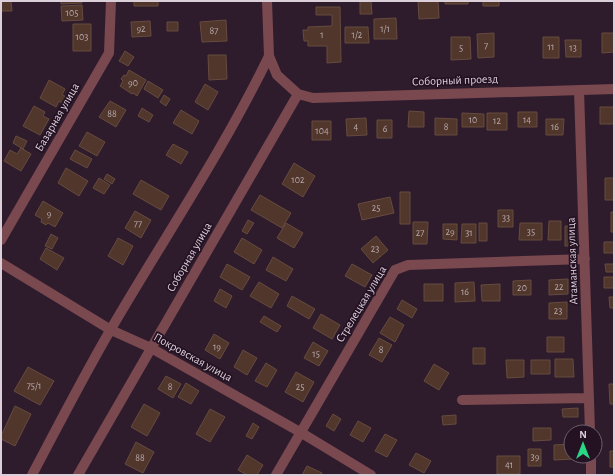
<svg xmlns="http://www.w3.org/2000/svg" width="615" height="476" font-family="'Alegreya Sans',sans-serif">
<rect width="100%" height="100%" fill="#2e1c2d"/>
<path fill="#50362b" stroke="#664b3f" d="M1 1H11L12 11H1Z
M61 1H82V3L61 4Z
M134 1H158V6H134Z
M360 1H371L372 14H360Z
M418 1H438L439 18 419 19Z
M445 1H468V4H445Z
M483 1H499V6H483Z
M82 5 83 20 62 21 61 6Z
M316 7H340L341 62 327 63V46H308V41H304L303 30H308V27L332 26V15H316Z
M396 18 397 39H374V19Z
M226 20 227 41 202 42 200 22Z
M150 21 151 36 132 37 131 22Z
M167 22H178V31H167Z
M73 24H91V51H73Z
M345 27H368L369 43H345Z
M494 33V57L478 58 477 34Z
M602 33H614V52L602 53Z
M451 37H470L471 59 451 60Z
M543 37H559V58H543Z
M565 40H581V57H566Z
M125 51 134 57 128 66 119 61Z
M208 55H226L227 79 209 80Z
M129 70 146 80 137 96 133 93 132 94 120 86 123 81 121 79 124 75 126 76Z
M49 80 65 89 62 95 67 97 63 104 59 101 56 107 40 98Z
M148 81 163 90 158 98 144 89Z
M205 84 218 92 208 110 195 102Z
M164 95 170 99 166 106 160 102Z
M110 101 126 110 116 127 99 117Z
M34 106 45 112 43 116 49 119 40 135 23 126Z
M600 107H614V124H600Z
M142 108 153 115 149 122 138 116Z
M181 110 199 121 192 134 173 123Z
M409 111 424 112V127H408Z
M518 112H537V127H518Z
M462 113 484 114V127H462Z
M487 113H507V130H487Z
M366 118 367 135 347 136 346 119Z
M435 118 457 119V135H435Z
M546 119H564L563 135H546Z
M377 120H392V138H377Z
M312 121H331V140H312Z
M87 132 105 142 97 156 79 146Z
M16 136 27 141 23 149 13 143Z
M173 144 188 152 181 164 166 155Z
M21 148 31 154 21 171 4 161 10 150 17 154Z
M75 150 92 159 87 168 70 159Z
M294 163 315 176 303 197 282 184Z
M66 168 88 181 79 196 58 183Z
M107 174 115 179 112 184 104 179Z
M99 178 110 185 104 194 93 188Z
M605 178H614V200H605Z
M141 180 169 196 161 210 133 194Z
M400 192H410V224H400Z
M260 195 291 213 282 228 251 210Z
M390 197 394 213 362 220 358 204Z
M43 201 63 213 55 227 48 223 46 225 41 222 42 219 35 215Z
M498 210H513V227H498Z
M135 211 151 220 141 238 125 228Z
M611 212H614V232H611Z
M248 220 254 223 247 234 242 231Z
M549 221H561V240H548Z
M413 222H428L427 244H413Z
M286 223 303 233 294 248 277 238Z
M479 223H487V241H479Z
M520 223H542V240H519Z
M443 224H457V240L443 239Z
M462 224H476V243H461Z
M565 226H575V246H565Z
M51 234 58 238 52 249 45 246Z
M376 236 388 250 373 263 361 249Z
M118 238 133 246 123 265 108 256Z
M242 238 262 250 254 264 234 252Z
M604 242H614V253H604Z
M46 248 64 258 57 270 40 259Z
M273 257 293 269 286 281 266 270Z
M227 264 250 277 242 290 220 277Z
M352 264 372 275 365 287 345 276Z
M605 264H614V272H606Z
M604 277H614V288H604Z
M568 279V294L549 295V280Z
M531 280V295H513V281Z
M259 282 279 294 271 308 250 296Z
M474 282 475 301 455 302V283Z
M424 284H443V301H424Z
M500 284V301H482L481 285Z
M220 289 232 296 226 308 214 301Z
M292 296 315 309 309 319 287 306Z
M609 297H614V308H610Z
M402 300 417 309 412 318 397 309Z
M567 302V319H549V303Z
M321 314 340 325 332 339 313 328Z
M264 316 281 326 277 332 260 322Z
M390 317 404 325 395 342 380 333Z
M214 334 229 343 220 359 205 350Z
M547 337H564V352H547Z
M379 338 392 345 382 362 369 355Z
M313 342 328 351 319 366 304 358Z
M473 348H485V364H473Z
M243 350 257 358 247 375 234 367Z
M555 359H573L574 377H555Z
M506 360H524V377L507 378Z
M531 360H550V374H531Z
M266 363 277 370 267 387 255 381Z
M434 364 449 373 439 390 424 381Z
M28 367 54 381 40 405 14 391Z
M296 372 314 382 303 402 285 392Z
M166 376 181 384 173 398 158 389Z
M186 383 199 391 191 404 178 397Z
M609 384H614V404H610Z
M144 404 160 413 147 436 131 427Z
M15 406 31 414 15 446 1 439V436Z
M578 408V417H563L562 409Z
M210 409 225 417 210 442 196 434Z
M333 414 341 419 334 431 326 426Z
M456 415V424L443 425 442 416Z
M358 421 371 428 363 442 350 435Z
M253 423 259 427 252 439 246 436Z
M533 428H551V440L533 441Z
M385 434 397 440 387 457 375 451Z
M136 442 154 452 143 473 125 464Z
M571 444V456H574V459L554 460V445Z
M528 449H541V466H528Z
M610 451H614V467H610Z
M416 453 431 461 424 473 409 465Z
M247 455 263 465 257 475H247L238 470Z
M497 456H520V474H497Z
M307 466 322 473 321 475H302Z"/>
<g fill="none" stroke-linecap="round" stroke-linejoin="round">
<path stroke="#7a484f" stroke-width="10" d="M267 1 269 56 277 75 298 94 313 98 614 89
M579 90 590 432
M1 240 109 53 111 1
M1 263 111 330 151 348 300 432 371 475
M462 400 589 398
M591 456V475
M32 475C58 426 83 377 111 329 164 238 223 151 269 56
M78 475 298 94
M276 475 395 270 408 265 585 259"/>
</g>
<g text-anchor="middle" dominant-baseline="central" stroke-width="3.5" stroke-linejoin="round" paint-order="stroke">
<g font-size="10" fill="#b8a9ae">
<text x="72" y="13">105</text>
<text x="141" y="29">92</text>
<text x="385" y="29">1/1</text>
<text x="214" y="31">87</text>
<text x="322" y="35">1</text>
<text x="357" y="35">1/2</text>
<text x="82" y="37">103</text>
<text x="486" y="46">7</text>
<text x="551" y="47">11</text>
<text x="461" y="48">5</text>
<text x="573" y="48">13</text>
<text x="133" y="83">90</text>
<text x="112" y="114">88</text>
<text x="473" y="120">10</text>
<text x="527" y="120">14</text>
<text x="497" y="121">12</text>
<text x="356" y="127">4</text>
<text x="446" y="127">8</text>
<text x="555" y="127">16</text>
<text x="385" y="129">6</text>
<text x="322" y="131">104</text>
<text x="298" y="180">102</text>
<text x="376" y="208">25</text>
<text x="49" y="214">9</text>
<text x="506" y="218">33</text>
<text x="138" y="224">77</text>
<text x="450" y="232">29</text>
<text x="531" y="232">35</text>
<text x="420" y="233">27</text>
<text x="469" y="233">31</text>
<text x="375" y="249">23</text>
<text x="559" y="287">22</text>
<text x="522" y="288">20</text>
<text x="465" y="292">16</text>
<text x="558" y="311">23</text>
<text x="217" y="347">19</text>
<text x="381" y="350">8</text>
<text x="316" y="354">15</text>
<text x="34" y="386">75/1</text>
<text x="170" y="387">8</text>
<text x="300" y="387">25</text>
<text x="535" y="457">39</text>
<text x="140" y="458">88</text>
<text x="509" y="465">41</text>
</g>
<g font-size="12" fill="#dbcfda" stroke="#241223">
<text transform="translate(455 80) rotate(-2)">Соборный проезд</text>
<text transform="translate(57 117) rotate(-60)">Базарная улица</text>
<text transform="translate(189 257) rotate(-60)">Соборная улица</text>
<text transform="translate(572 261) rotate(-92)">Атаманская улица</text>
<text transform="translate(361 304) rotate(-59)">Стрелецкая улица</text>
<text transform="translate(193 357) rotate(29)">Покровская улица</text>
</g>
</g>
<rect width="615" height="476" fill="none" stroke="#dbcfda" stroke-width="4"/>
<g transform="translate(583 444)"><circle r="19" fill="#241223" stroke="#6d5e6c"/>
<path d="M0-3L7 15L0 10L-7 15Z" fill="#29d885"/>
<text y="-6" font-size="11" font-weight="bold" text-anchor="middle" fill="#dbcfda">N</text>
</g>
</svg>
